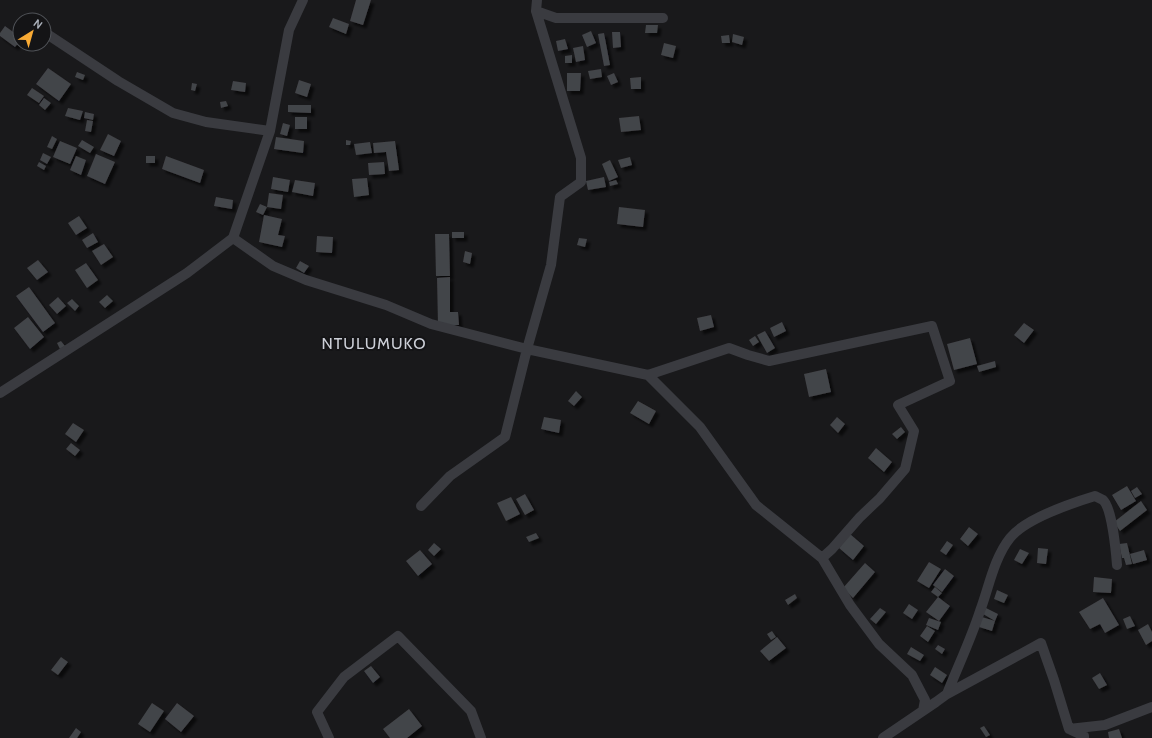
<svg xmlns="http://www.w3.org/2000/svg" width="1152" height="738" font-family="Cabin,sans-serif">
<defs>
<filter id="shadow"><feDropShadow dx="3.5" dy="3.5" stdDeviation="1" flood-color="#0009"/></filter>
</defs>
<rect width="100%" height="100%" fill="#19191b"/>
<path fill="#434448" filter="url(#shadow)" d="M356 0H371L363 25 350 21Z
M333 18 349 24 346 34 329 27Z
M646 25H658L657 33H645Z
M5 26 20 37V41L15 47 0 36V33Z
M591 31 596 43 587 47 582 35Z
M612 32H620L621 47 613 48Z
M604 33 610 65 604 66 598 34Z
M733 34 744 37 742 45 732 42Z
M729 35 730 43H722L721 36Z
M565 39 568 49 558 51 556 41Z
M664 43 676 46 673 58 661 55Z
M583 46 585 60 576 62 573 48Z
M572 55V63H565V56Z
M48 68 71 84 59 101 36 84Z
M601 69 602 77 590 79 588 71Z
M77 72 85 75 83 80 75 77Z
M567 73H581L580 91H567Z
M614 73 618 82 611 85 607 76Z
M641 77V89H631L630 78Z
M299 80 311 84 307 97 295 93Z
M233 81 246 83 245 92 231 90Z
M192 83 197 84 195 91 191 90Z
M32 88 44 96 39 103 27 95Z
M44 98 51 103 45 110 39 105Z
M226 101 228 106 221 108 220 102Z
M288 105H311V113L288 112Z
M68 108 83 111 80 120 65 116Z
M85 112 94 114 93 120 84 118Z
M639 116 641 130 621 132 619 118Z
M295 117H307V129H295Z
M87 120 93 121 91 132 85 131Z
M283 123 290 125 287 136 280 134Z
M108 134 121 141 114 156 100 150Z
M52 136 57 139 52 149 47 147Z
M276 137 304 141 303 153 274 149Z
M82 140 94 147 90 153 78 146Z
M346 140 351 141 350 145H346Z
M60 141 77 148 70 164 53 157Z
M395 141 399 170 389 171 386 152 374 153 373 143Z
M370 142 372 153 356 155 354 144Z
M43 153 51 157 47 164 40 160Z
M96 154 115 162 105 184 87 176Z
M76 156 86 160 81 175 70 170Z
M146 156H155V163H146Z
M166 156 204 170 200 183 162 169Z
M630 157 632 165 621 168 618 160Z
M610 160 618 177 609 181 602 164Z
M39 162 46 166 44 170 37 166Z
M384 162 385 174 369 175 368 163Z
M273 177 290 180 288 192 271 189Z
M604 177 606 187 588 190 586 181Z
M367 178 369 195 354 197 352 179Z
M295 180 315 183 313 196 292 192Z
M616 180 618 184 610 186 609 182Z
M269 193 283 195 281 209 267 207Z
M216 197 233 200 232 209 214 206Z
M260 204 267 207 263 215 256 212Z
M619 207 645 210 643 227 617 224Z
M264 215 282 219 278 235 285 236 282 247 259 242Z
M79 216 87 228 76 235 68 223Z
M452 232H464V238H452Z
M93 233 98 242 87 248 82 240Z
M435 234H449L450 276H436Z
M317 236 333 237 332 253 316 252Z
M579 238 587 239 585 247 577 245Z
M104 244 113 257 101 265 92 251Z
M465 251 472 253 470 264 463 262Z
M38 260 48 272 37 280 27 268Z
M300 261 309 266 304 273 296 268Z
M86 263 98 280 87 288 75 270Z
M450 277V312H458L459 325H438L437 278Z
M29 287 55 323 43 332 16 296Z
M107 295 113 301 105 308 99 302Z
M58 297 66 306 57 314 49 305Z
M72 299 79 306 75 311 67 303Z
M711 315 714 327 700 331 697 318Z
M28 317 44 337 30 349 14 328Z
M782 322 786 331 774 337 770 328Z
M1024 323 1034 330 1024 343 1014 335Z
M765 331 775 348 767 353 757 335Z
M755 336 759 342 753 346 749 340Z
M970 338 977 364 954 370 947 344Z
M61 341 65 346 60 349 57 343Z
M995 361 996 367 979 372 977 366Z
M826 369 831 392 809 397 804 374Z
M576 391 582 397 574 406 568 401Z
M638 401 656 411 649 424 630 413Z
M544 417 561 420 559 433 541 429Z
M837 417 845 424 838 433 830 425Z
M73 423 84 430 76 442 65 434Z
M901 427 905 432 897 439 892 434Z
M71 443 80 450 75 456 66 449Z
M876 448 892 462 884 472 868 458Z
M1127 486 1136 501 1121 510 1112 495Z
M1137 487 1142 494 1135 498 1131 491Z
M525 494 534 510 525 515 516 499Z
M511 497 520 514 506 521 497 503Z
M1141 501 1147 510 1120 531 1114 522Z
M969 527 978 534 968 546 960 539Z
M536 533 539 538 529 542 526 537Z
M850 534 864 546 853 560 839 548Z
M947 541 953 545 946 555 940 551Z
M434 543 441 549 434 556 428 550Z
M1127 543 1132 564 1126 565 1124 558H1122L1119 544Z
M1038 548 1048 549 1046 564 1037 563Z
M1020 549 1029 553 1022 564 1014 560Z
M420 550 432 564 418 576 406 561Z
M1144 550 1147 560 1133 564 1130 554Z
M929 562 941 569 929 588 917 581Z
M865 563 875 572 853 598 843 588Z
M945 569 954 576 942 592 933 585Z
M1094 577 1112 579 1111 593 1093 592Z
M935 587 942 593 938 597 950 606 939 621 926 612 938 597 931 592Z
M997 590 1008 595 1004 603 994 599Z
M795 594 797 598 788 605 785 600Z
M1103 598 1119 625 1105 633 1100 624 1090 629 1079 612Z
M909 604 918 610 912 619 903 613Z
M880 608 886 612 876 624 870 619Z
M986 608 998 614 995 621 983 614Z
M1130 616 1135 626 1127 629 1123 619Z
M982 617 995 621 992 631 979 627Z
M929 618 941 622 938 630 926 625Z
M1148 624 1152 632V641L1146 645 1138 630Z
M927 626 935 631 928 642 920 636Z
M772 631 776 637 771 640 767 634Z
M777 637 786 648 769 661 760 651Z
M938 645 945 649 942 654 935 649Z
M911 647 924 655 920 661 907 654Z
M61 657 68 662 58 675 51 670Z
M371 666 380 677 373 683 364 671Z
M935 667 947 675 942 683 930 675Z
M1100 673 1107 685 1099 689 1092 678Z
M152 703 164 711 150 732 138 724Z
M177 703 194 716 181 732 165 719Z
M409 709 422 726 407 738H390L383 729Z
M984 726 990 735 986 737 980 728Z
M76 728 81 732 77 738H69Z
M1119 729 1122 738H1109L1108 732Z"/>
<g fill="none" stroke-linecap="round" stroke-linejoin="round">
<path stroke="#3a3b40" stroke-width="10" d="M537 0 536 11 556 18H663
M44 32 118 81 173 113 206 122 270 131
M233 238 273 266 306 280 386 305 431 324 527 349 648 375 729 348 748 355 769 361 932 326 950 381 898 405 914 431 905 469 880 498 860 517 832 549 822 558
M648 375 700 427 756 505 822 558 850 605 879 644 912 675 925 700 923 711
M0 393 187 273 233 238 270 131 289 30 303 0
M421 506 450 476 505 437 527 349 551 265 560 197 581 182V158L536 11
M947 694 1041 643 1054 680 1069 729 1084 736V738
M1069 729 1105 725 1152 707
M329 738 317 712 344 677 398 636 471 711 481 738
M883 738 936 702 947 694C958 666 971 639 980 611 989 587 994 558 1010 538 1025 519 1072 503 1095 496 1097 497 1101 499 1103 500 1112 508 1116 552 1117 565"/>
</g>
<g text-anchor="middle" dominant-baseline="central" stroke-width="4" stroke-linejoin="round" paint-order="stroke">
<g font-size="16" letter-spacing="1" fill="#cccfd7" stroke="#141416">
<text x="374" y="343">NTULUMUKO</text>
</g>
</g>
<g transform="translate(32 32) rotate(37)"><circle r="19" fill="#141416" stroke="#505358"/>
<path d="M0-3L7 15L0 10L-7 15Z" fill="#f8aa34"/>
<text y="-6" font-size="11" font-weight="bold" text-anchor="middle" fill="#abb1bb">N</text>
</g>
</svg>
